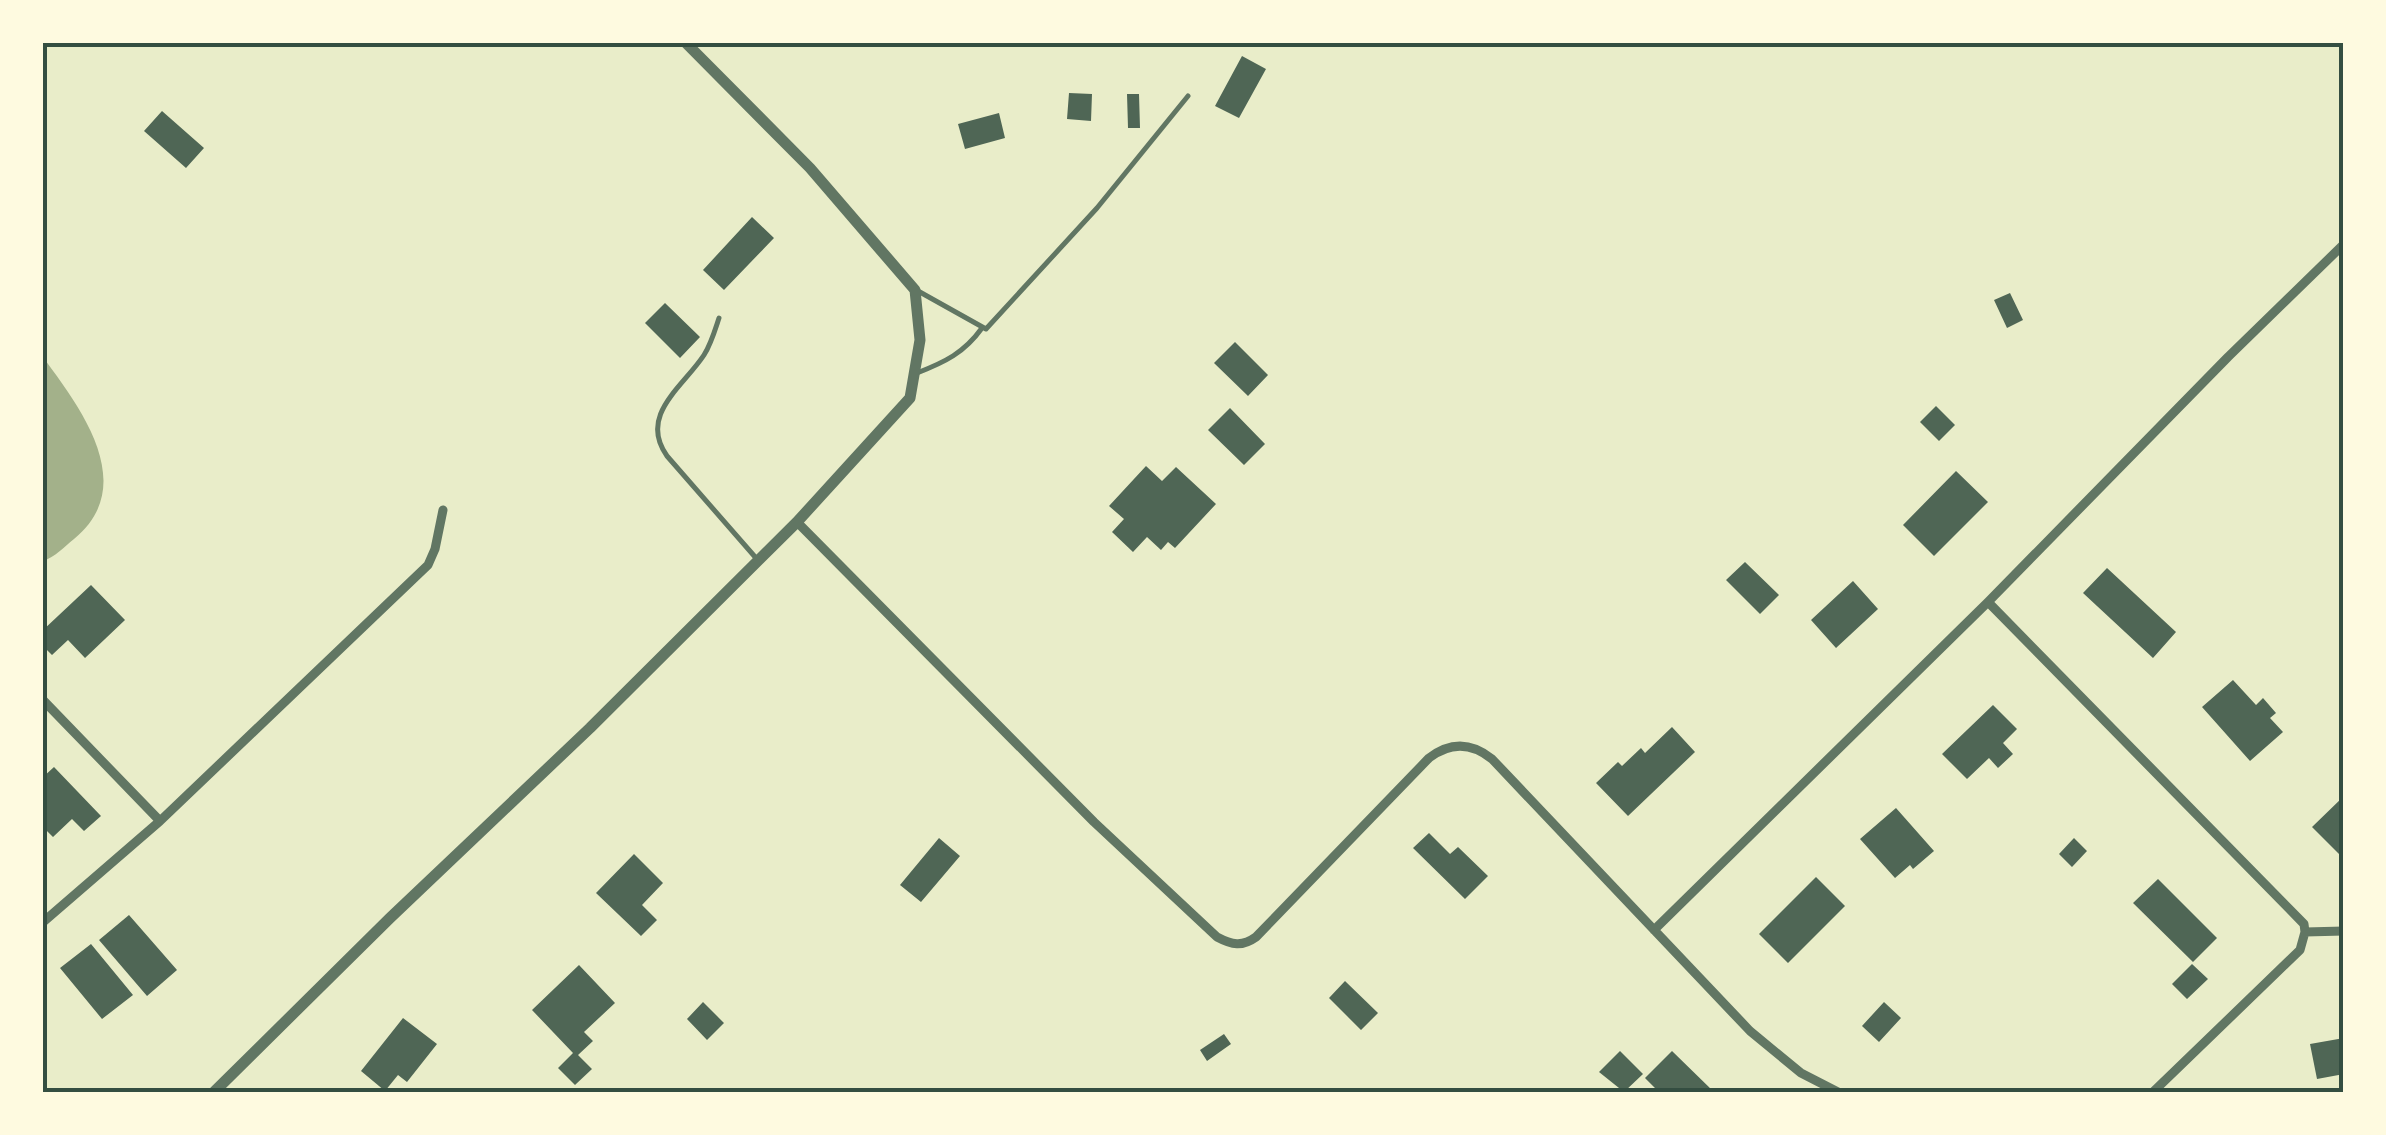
<svg xmlns="http://www.w3.org/2000/svg" width="2386" height="1135" font-family="Commissioner,sans-serif">
<rect width="100%" height="100%" fill="#e9edc9"/>
<path fill="#a3b18a" d="M42 356C80 407 140 485 74 539 64 547 55 557 43 561Z"/>
<path fill="#4f6655" d="M1242 56 1266 69 1239 118 1215 106Z
M1069 93 1092 94 1091 121 1067 119Z
M1127 94H1139L1140 128H1128Z
M162 111 204 148 186 168 144 131Z
M999 113 1005 138 965 149 958 124Z
M752 217 774 238 724 290 703 270Z
M2010 293 2023 320 2007 328 1994 300Z
M665 303 700 337 680 358 645 323Z
M1235 342 1268 375 1248 396 1214 363Z
M1936 406 1955 425 1939 441 1920 422Z
M1230 408 1265 444 1244 465 1208 430Z
M1146 466 1162 481 1176 467 1216 504 1175 548 1168 542 1161 550 1147 537 1133 552 1112 532 1124 519 1109 506Z
M1956 471 1988 502 1934 556 1903 525Z
M1745 562 1779 595 1760 614 1726 580Z
M2107 568 2176 632 2153 658 2083 593Z
M1853 581 1878 609 1836 648 1811 620Z
M91 585 125 620 85 658 68 640 52 655 42 645V631Z
M2233 680 2256 705 2263 698 2276 713 2270 718 2283 732 2250 761 2202 707Z
M1993 705 2017 729 2003 743 2013 754 1998 768 1989 758 1967 779 1942 754Z
M1672 727 1695 752 1628 816 1596 783 1618 762 1622 766 1641 748 1645 753Z
M54 767 101 816 84 831 72 819 53 837 42 826V778Z
M2344 796V859L2312 827Z
M1896 808 1934 851 1913 869 1910 865 1895 878 1860 839Z
M1429 833 1450 854 1458 847 1488 876 1465 899 1413 848Z
M939 838 960 856 921 902 900 885Z
M2074 838 2087 851 2072 867 2059 854Z
M634 854 663 883 642 905 657 920 641 936 596 893Z
M1816 877 1845 906 1788 963 1759 934Z
M2158 879 2217 938 2193 962 2133 903Z
M129 915 177 970 147 996 99 940Z
M91 944 133 995 102 1019 60 968Z
M2192 964 2208 979 2187 999 2172 984Z
M579 965 615 1003 584 1032 593 1041 578 1055 592 1069 575 1085 558 1068 573 1053 532 1010Z
M1345 981 1378 1013 1361 1030 1329 998Z
M703 1002 724 1023 707 1040 687 1019Z
M1884 1002 1901 1018 1879 1042 1862 1026Z
M403 1018 437 1044 407 1082 398 1075 385 1091 361 1071Z
M1224 1034 1231 1044 1207 1061 1200 1050Z
M2344 1038V1074L2317 1079 2310 1044Z
M1620 1051 1643 1074 1624 1092 1599 1072Z
M1672 1051 1714 1092H1659L1645 1078Z"/>
<g fill="none" stroke-linecap="round" stroke-linejoin="round">
<path stroke="#617663" stroke-width="5" d="M918 291 986 329 1097 208 1188 96
M719 318C715 330 711 344 704 355 683 387 638 415 667 456L756 558
M917 373C945 362 964 353 982 328"/>
<path stroke="#617663" stroke-width="9" d="M797 522 1094 822 1217 937C1232 945 1242 947 1256 937L1429 758C1450 742 1471 742 1492 759L1750 1031 1801 1073 1838 1092
M1988 602 2304 924 2305 932 2300 950 2153 1092
M42 699 160 821
M42 923 160 821 428 565 435 549 443 510
M1654 930 1988 602 2228 357 2344 244
M2305 932 2344 931"/>
<path stroke="#617663" stroke-width="11" d="M214 1092 390 918 590 728 797 522 910 398 920 340 915 290 810 168 685 42"/>
</g>
<rect width="2386" height="1135" fill="none" stroke="#fefae0" stroke-width="90"/>
<rect x="45" y="45" width="2296" height="1045" fill="none" stroke="#344e41" stroke-width="4"/>
</svg>
